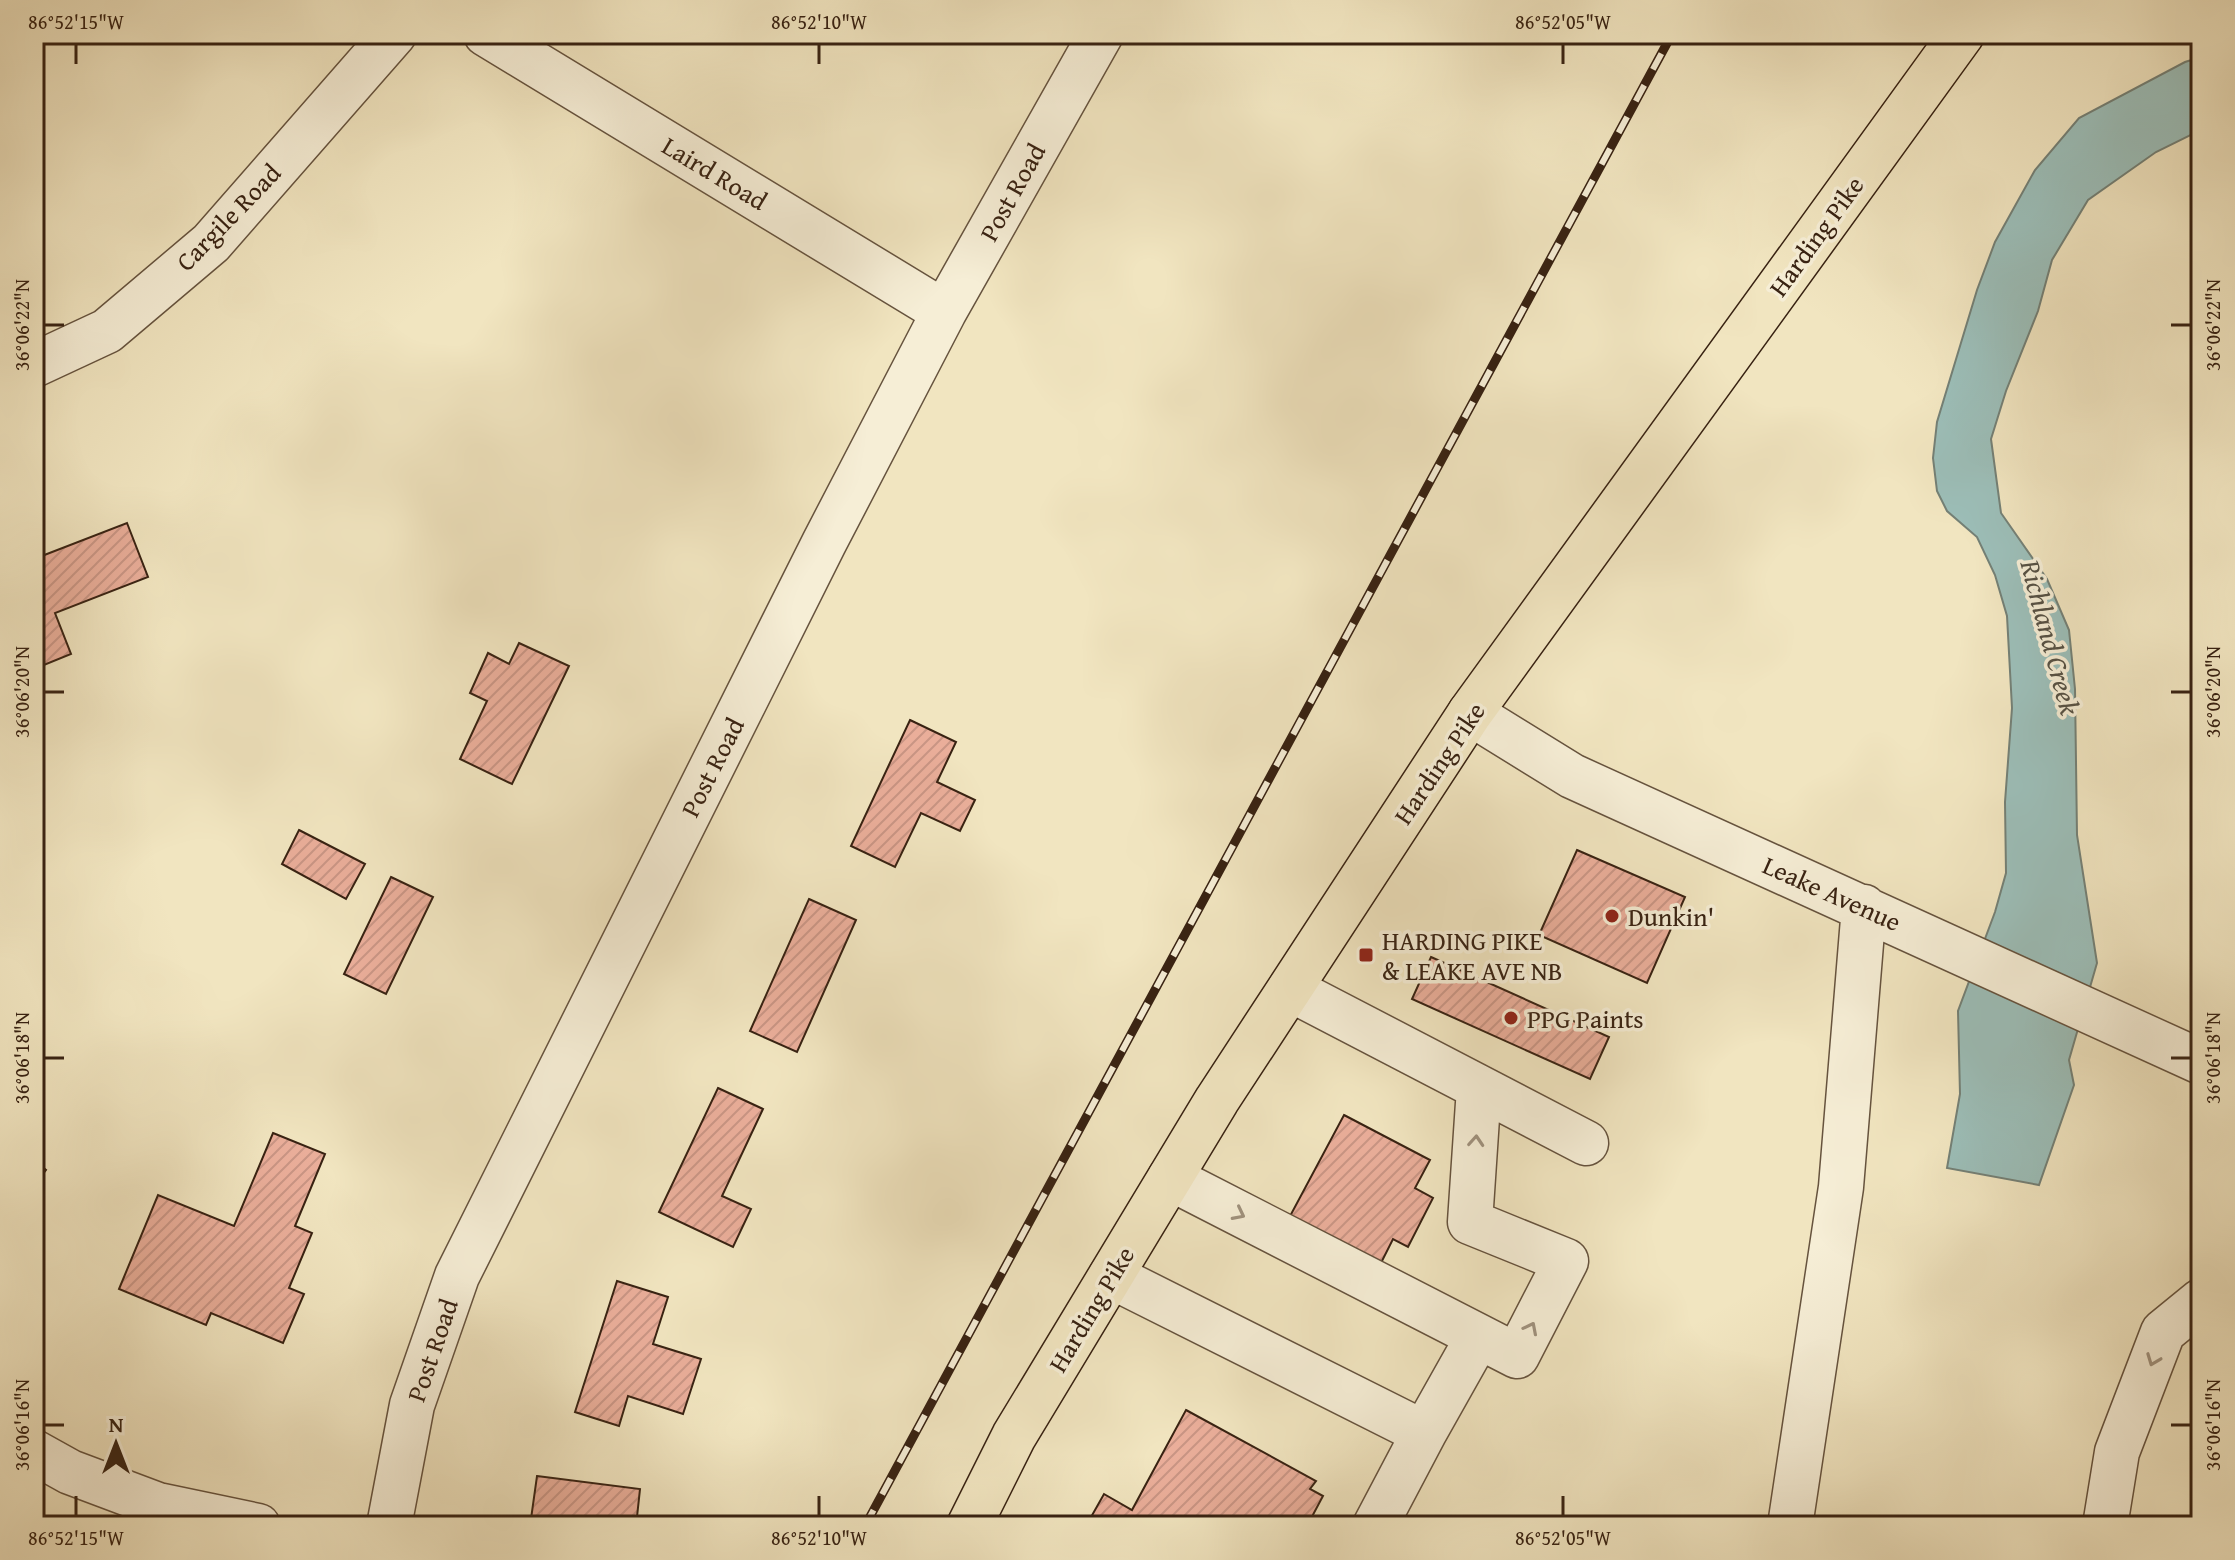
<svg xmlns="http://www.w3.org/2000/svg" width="2235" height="1560" font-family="'Gentium Book Plus',serif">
<defs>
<pattern id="building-hatch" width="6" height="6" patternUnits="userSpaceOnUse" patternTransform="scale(2)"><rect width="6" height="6" fill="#eaae9a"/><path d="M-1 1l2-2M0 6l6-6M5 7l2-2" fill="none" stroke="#c99584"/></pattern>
</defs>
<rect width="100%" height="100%" fill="#f1e5c0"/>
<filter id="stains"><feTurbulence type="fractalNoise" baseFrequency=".0025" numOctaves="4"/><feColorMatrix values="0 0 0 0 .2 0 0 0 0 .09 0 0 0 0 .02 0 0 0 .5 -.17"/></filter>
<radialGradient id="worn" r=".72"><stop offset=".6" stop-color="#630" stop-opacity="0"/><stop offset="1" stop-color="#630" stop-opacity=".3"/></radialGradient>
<path fill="#9cbeb8" stroke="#748076" stroke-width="2" d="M2201 57V130L2156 152 2088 200 2052 260 2038 311 2006 391 1991 439 2001 513 2047 579 2069 630 2075 689 2077 835 2097 963 2069 1060 2074 1085 2039 1185 1947 1168 1960 1094 1958 1011 1995 912 2006 873 2005 802 2012 708 2007 616 1995 575 1977 537 1947 511 1937 491 1933 458 1937 422 1977 290 1995 242 2035 170 2079 118 2185 62Z"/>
<path fill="url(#building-hatch)" stroke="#382212" stroke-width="2" d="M127 523 148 577 55 613 71 654 34 669V559Z
M519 643 569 666 512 784 460 759 487 701 470 693 488 653 509 664Z
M910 720 956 742 937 782 975 800 960 831 921 813 895 867 851 846Z
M299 830 365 864 346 899 282 864Z
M1577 850 1685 897 1647 983 1539 935Z
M391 877 433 897 386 994 344 974Z
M809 899 856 920 797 1052 750 1031Z
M1431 957 1609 1037 1590 1079 1412 999Z
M718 1088 763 1109 722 1196 751 1209 733 1247 659 1212Z
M1344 1115 1430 1160 1415 1188 1433 1198 1408 1247 1393 1239 1381 1263 1289 1218Z
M273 1133 325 1154 295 1226 312 1233 289 1288 304 1294 283 1343 211 1313 206 1325 119 1289 158 1195 234 1226Z
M34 1160 46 1170 34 1186Z
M617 1281 668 1297 653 1344 701 1359 683 1414 628 1396 619 1426 575 1412Z
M1186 1410 1316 1481 1310 1489 1323 1496 1307 1526H1086L1104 1494 1132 1510Z
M537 1476 640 1489 636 1526H530Z"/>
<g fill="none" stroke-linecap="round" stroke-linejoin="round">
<g stroke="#66533e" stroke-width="47">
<path id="minor" d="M486 34 944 312
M34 365 107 331 211 243 394 34
M1470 713 1572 776 2201 1062
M1290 989 1586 1143
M1170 1178 1517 1356 1566 1261 1470 1222 1479 1088
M1111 1276 1424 1433 1375 1526
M1424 1433 1478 1337
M34 1452 70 1472 158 1505 258 1526
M389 1526 412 1405 457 1276 824 543 944 312 1101 34
M1790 1526 1841 1187 1864 907
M2105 1526 2117 1452 2163 1332 2201 1301"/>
</g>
<g stroke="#382212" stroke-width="47">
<path id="major" d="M969 1526 1014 1436 1217 1100 1470 713 1962 34"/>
</g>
<use href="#minor" stroke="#f6eed6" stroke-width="44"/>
<use href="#major" stroke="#f1e5c0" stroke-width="44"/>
<g stroke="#382212" stroke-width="9">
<path id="rail" d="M865 1526 1672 34"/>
</g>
<use href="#rail" stroke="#f6eed6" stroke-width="6" stroke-dasharray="18" stroke-linecap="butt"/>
</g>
<defs><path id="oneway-chevron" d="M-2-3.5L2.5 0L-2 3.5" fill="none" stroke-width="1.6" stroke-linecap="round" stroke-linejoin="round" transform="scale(2)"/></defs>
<g stroke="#a0927e">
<use href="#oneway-chevron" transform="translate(1476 1141) rotate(-86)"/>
<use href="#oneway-chevron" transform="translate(1239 1214) rotate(27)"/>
<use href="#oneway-chevron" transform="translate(1531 1328) rotate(-63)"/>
<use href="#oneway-chevron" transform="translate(2153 1360) rotate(111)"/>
</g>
<path fill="none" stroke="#382212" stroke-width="3" d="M76 44V64M819 44V64M1563 44V64M44 325H64M2171 325H2191M44 692H64M2171 692H2191M44 1058H64M2171 1058H2191M44 1425H64M2171 1425H2191M76 1496V1516M819 1496V1516M1563 1496V1516"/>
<g fill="#8f2418" stroke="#f6eed6" stroke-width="3">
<circle cx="1612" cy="916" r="8"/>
<rect x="1358" y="947" width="16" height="16" rx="4"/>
<circle cx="1511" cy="1018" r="8"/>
</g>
<g text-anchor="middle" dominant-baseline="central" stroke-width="7" stroke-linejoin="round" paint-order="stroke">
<g font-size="26" fill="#382212" stroke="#f6eed6">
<text transform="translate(715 173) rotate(31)">Laird Road</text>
<text transform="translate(1012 192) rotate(-61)">Post Road</text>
<text transform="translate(228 217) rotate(-46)">Cargile Road</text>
<text transform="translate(1816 236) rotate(-54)">Harding Pike</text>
<text transform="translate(1439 763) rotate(-56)">Harding Pike</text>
<text transform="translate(712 767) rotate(-63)">Post Road</text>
<text transform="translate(1832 893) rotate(24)">Leake Avenue</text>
<text transform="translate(1091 1309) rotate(-59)">Harding Pike</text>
<text transform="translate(432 1350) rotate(-71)">Post Road</text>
</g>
<g font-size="26" fill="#382212" stroke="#f6eed6" text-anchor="start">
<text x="1628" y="916">Dunkin'</text>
<text x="1382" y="940">HARDING PIKE<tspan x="1382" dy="30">&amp; LEAKE AVE NB</tspan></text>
<text x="1527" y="1018">PPG Paints</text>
</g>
<g font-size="28" font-style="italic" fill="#565144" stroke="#f6eed6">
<text transform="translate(2051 637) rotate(75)">Richland Creek</text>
</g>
</g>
<rect width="2235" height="1560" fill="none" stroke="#f1e5c0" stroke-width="88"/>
<g transform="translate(116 1444)" stroke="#f6eed6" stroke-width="6" paint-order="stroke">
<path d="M0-6L14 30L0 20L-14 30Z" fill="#382212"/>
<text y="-12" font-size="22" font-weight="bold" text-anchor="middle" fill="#382212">N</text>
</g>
<rect x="44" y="44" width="2147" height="1472" fill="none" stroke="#382212" stroke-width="3"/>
<g font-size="20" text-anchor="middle" fill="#382212">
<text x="76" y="29">86°52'15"W</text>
<text x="819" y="29">86°52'10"W</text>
<text x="1563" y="29">86°52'05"W</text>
<text transform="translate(22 325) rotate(-90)" y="7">36°06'22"N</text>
<text transform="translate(2213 325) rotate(-90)" y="7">36°06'22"N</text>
<text transform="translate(22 692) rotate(-90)" y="7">36°06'20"N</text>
<text transform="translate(2213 692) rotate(-90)" y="7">36°06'20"N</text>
<text transform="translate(22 1058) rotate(-90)" y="7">36°06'18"N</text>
<text transform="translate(2213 1058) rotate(-90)" y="7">36°06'18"N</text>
<text transform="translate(22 1425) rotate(-90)" y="7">36°06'16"N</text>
<text transform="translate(2213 1425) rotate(-90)" y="7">36°06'16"N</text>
<text x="76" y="1545">86°52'15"W</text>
<text x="819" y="1545">86°52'10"W</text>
<text x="1563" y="1545">86°52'05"W</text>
</g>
<rect width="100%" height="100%" filter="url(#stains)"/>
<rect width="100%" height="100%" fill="url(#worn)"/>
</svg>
